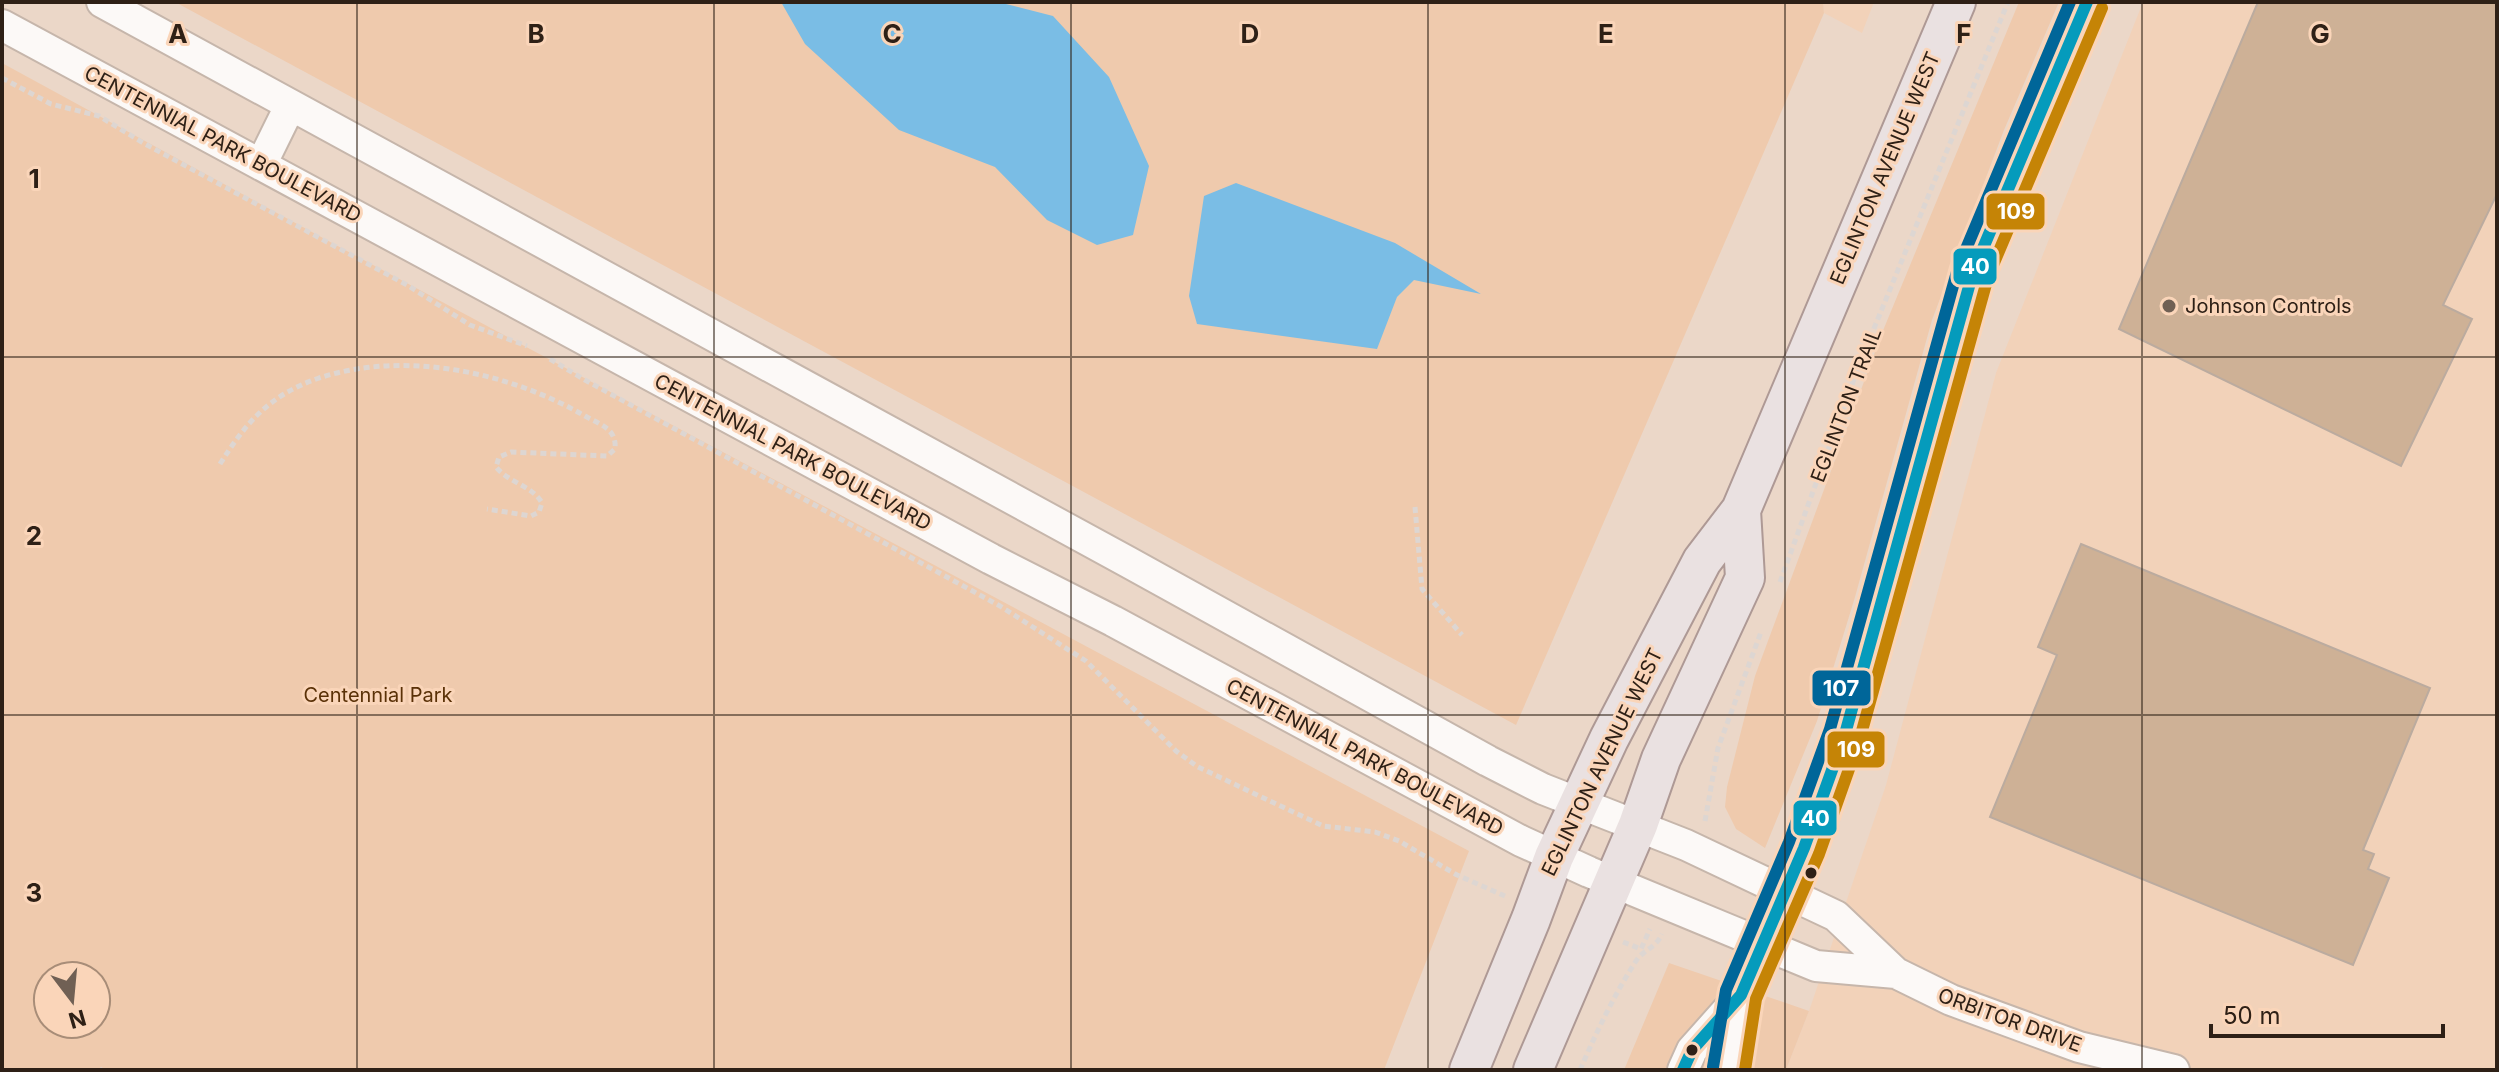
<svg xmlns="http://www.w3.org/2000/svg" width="2499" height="1072" font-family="Inter,sans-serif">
<rect width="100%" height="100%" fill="#ebd7c8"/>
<path fill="#f2d2b9" d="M1823 2H1874L1862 33 1824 13Z
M2143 2H2497V1070H1786L1809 1011 1886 785 1996 373Z"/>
<path fill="#efcaad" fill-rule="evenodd" d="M175 2H1823L1824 13 1516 725Z
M2019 2H2059L2004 130 1932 320 1855 597 1817 721 1765 848 1736 829 1725 807 1727 787 1755 676 1882 333Z
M2 63 345 250 1469 851 1384 1070H2ZM48 976H96V1024H48Z
M1669 963 1809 1011 1786 1070H1624Z"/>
<path fill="#7abde5" d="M781 2H998L1053 16 1109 77 1149 166 1133 235 1097 245 1047 220 995 167 899 130 805 44Z
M1236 183 1395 243 1481 294 1414 280 1397 297 1377 349 1197 324 1189 296 1204 196Z"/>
<path fill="#ceb196" stroke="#bbab9f" stroke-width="2" d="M2258 2H2497V194L2443 305 2472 319 2401 466 2119 329Z
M2081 544 2430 688 2363 850 2374 854 2368 869 2389 878 2353 965 1990 817 2057 655 2038 647Z"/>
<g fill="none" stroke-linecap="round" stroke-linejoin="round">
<path stroke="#c5b2a4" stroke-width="30" stroke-dasharray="30 15" stroke-linecap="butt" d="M1741 995 1804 848"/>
<g stroke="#c6b6ab" stroke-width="34">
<path id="minor" d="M102 2 1128 562 1488 761 1543 789 1686 845 1836 916 1896 973 1951 1000 2079 1047 2174 1070
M2 25 991 559 1113 621 1521 841 1589 872 1816 966 1896 973
M261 165 290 106
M1804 848 1845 734 1973 272 2087 2
M1683 1070 1692 1050 1741 995
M1729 1070 1741 995"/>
</g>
<g stroke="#ae9995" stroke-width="42">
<path id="major" d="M1469 1070 1531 919 1554 857 1609 739 1702 561 1741 510 1956 2
M1533 1070 1638 825 1661 759 1745 578 1741 510"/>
</g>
<path stroke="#ddd6d2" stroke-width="5" stroke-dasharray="6 4" stroke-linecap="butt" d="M2 78 51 104 99 116 145 144 407 285 470 325 527 346
M550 359 585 380 1000 606 1086 661 1176 751 1198 767 1323 826 1375 832 1399 841 1457 875 1505 896
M220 464C247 421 270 395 319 378 405 350 509 372 585 416 601 425 617 429 615 449L607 456 511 452 499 457 496 467C509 483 533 486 542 503L539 512 531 516 487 509
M1415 507 1422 589 1462 635
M1780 582 1861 360 2008 2
M1705 821 1718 748 1761 632
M1623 942 1641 949 1650 929
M102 1070 103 1068
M1580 1070C1596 1033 1614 995 1636 961 1644 949 1655 949 1662 934"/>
<use href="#minor" stroke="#fcf9f7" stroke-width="30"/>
<use href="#major" stroke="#eae1e1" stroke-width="38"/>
<g stroke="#fad5b9" stroke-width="18">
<path id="bus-1" d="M1683 1070 1692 1050 1741 995 1804 848 1845 734 1973 272 2087 2"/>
</g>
<g stroke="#fad5b9" stroke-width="18">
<path id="bus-2" d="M1745 1070 1756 999 1819 854 1860 738 1988 277 2102 8"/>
</g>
<g stroke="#fad5b9" stroke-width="18">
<path id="bus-3" d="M1713 1067 1726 990 1789 842 1830 729 1958 268 2070 2"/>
</g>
<use href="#bus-1" stroke="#059bbc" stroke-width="12"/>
<use href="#bus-2" stroke="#c58406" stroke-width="12"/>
<use href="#bus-3" stroke="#069" stroke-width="12"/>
</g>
<path fill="none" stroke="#2e2016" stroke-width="2" stroke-opacity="0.55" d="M357 2V1070M714 2V1070M1071 2V1070M1428 2V1070M1785 2V1070M2142 2V1070M2 357H2497M2 715H2497"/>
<circle fill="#706054" stroke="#fad5b9" stroke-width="3" cx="2169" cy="306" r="8"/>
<g fill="#2e2016" stroke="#fad5b9" stroke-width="3">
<circle cx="1811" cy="873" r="7"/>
<circle cx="1692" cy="1050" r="7"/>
</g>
<g text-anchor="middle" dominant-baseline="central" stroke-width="6" stroke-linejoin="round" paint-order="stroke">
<g font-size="20" fill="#2e2016" stroke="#fad5b9">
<text transform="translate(223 144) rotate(28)">CENTENNIAL PARK BOULEVARD</text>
<text transform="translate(1885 168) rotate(-67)">EGLINTON AVENUE WEST</text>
<text transform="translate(1846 405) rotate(-69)">EGLINTON TRAIL</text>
<text transform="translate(793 452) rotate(28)">CENTENNIAL PARK BOULEVARD</text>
<text transform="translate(1365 757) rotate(28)">CENTENNIAL PARK BOULEVARD</text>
<text transform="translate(1602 762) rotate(-64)">EGLINTON AVENUE WEST</text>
<text transform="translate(2010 1020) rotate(20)">ORBITOR DRIVE</text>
</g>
<g font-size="20" fill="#2e2016" stroke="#fad5b9" text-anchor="start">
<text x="2185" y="306">Johnson Controls</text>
</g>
<g font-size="20" fill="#5a3107" stroke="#fad5b9">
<text x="378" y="695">Centennial Park</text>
</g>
</g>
<g font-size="26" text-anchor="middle" font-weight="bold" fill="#2e2016" stroke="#fad5b9" stroke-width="6" stroke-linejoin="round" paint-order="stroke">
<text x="178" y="43">A</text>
<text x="536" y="43">B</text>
<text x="892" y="43">C</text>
<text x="1250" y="43">D</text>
<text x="1606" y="43">E</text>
<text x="1964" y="43">F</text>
<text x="2320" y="43">G</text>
<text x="34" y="188">1</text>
<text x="34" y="545">2</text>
<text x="34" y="902">3</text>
</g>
<g stroke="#fad5b9" stroke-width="3">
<rect x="1985" y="192" width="61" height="39" rx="8" fill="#c58406"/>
<rect x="1952" y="247" width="46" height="39" rx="8" fill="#059bbc"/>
<rect x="1811" y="669" width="61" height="38" rx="8" fill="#069"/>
<rect x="1826" y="730" width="60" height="39" rx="8" fill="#c58406"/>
<rect x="1792" y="799" width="46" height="38" rx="8" fill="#059bbc"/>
</g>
<g font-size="22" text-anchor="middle" font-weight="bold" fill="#fff">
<text x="2016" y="219">109</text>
<text x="1975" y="274">40</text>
<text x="1841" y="696">107</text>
<text x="1856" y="757">109</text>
<text x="1815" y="826">40</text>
</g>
<rect width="2499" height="1072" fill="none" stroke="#2e2016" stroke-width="8"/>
<g transform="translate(72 1000) rotate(164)"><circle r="38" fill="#fad5b9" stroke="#a88d78" stroke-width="2"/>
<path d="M0-6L14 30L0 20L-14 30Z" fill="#706054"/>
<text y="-12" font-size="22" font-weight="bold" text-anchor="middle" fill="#2e2016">N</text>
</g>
<path d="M2211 1024v12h232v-12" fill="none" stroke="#2e2016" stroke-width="4"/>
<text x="2223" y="1024" font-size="24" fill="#2e2016" stroke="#fad5b9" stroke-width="6" paint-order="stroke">50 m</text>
</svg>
